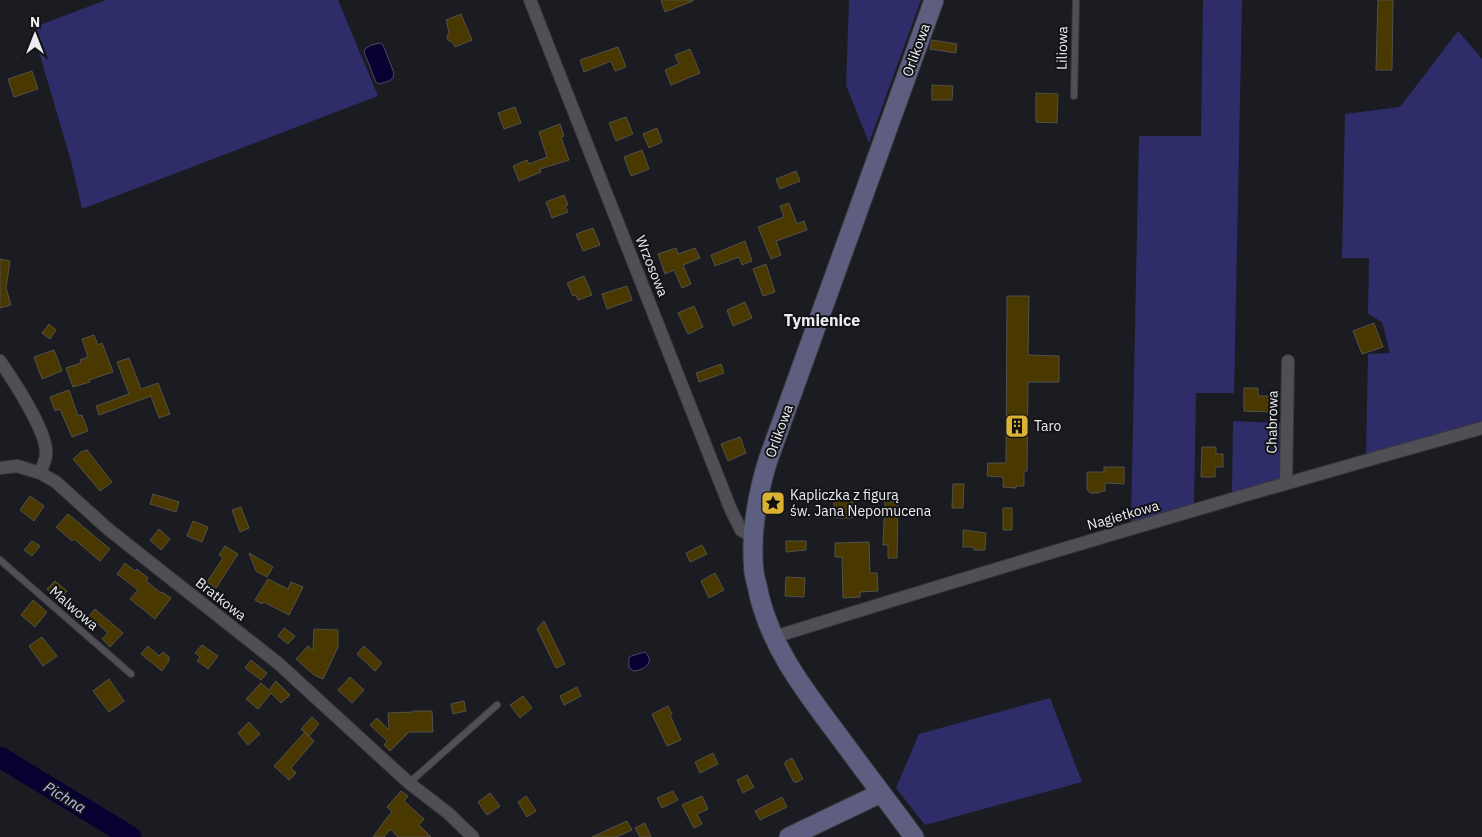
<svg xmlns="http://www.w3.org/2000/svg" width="1482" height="837" font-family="'IBM Plex Sans',sans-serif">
<rect width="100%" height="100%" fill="#1b1c21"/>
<path fill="#2e2d69" d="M106 0H338L378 96 82 209 71 161 32 28Z
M849 0H921L869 143 846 85Z
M1203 0H1242L1234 393H1196L1194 504 1131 522 1139 136H1201Z
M1458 31 1482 59V424L1366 456 1368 354 1390 353 1382 322 1368 314 1369 258H1342L1345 114 1400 107Z
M1233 421 1280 423 1279 481 1232 494Z
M1050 698 1082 782 925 825 896 788 919 734Z"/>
<path fill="#090032" stroke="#4e476c" d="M380 43 383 45 394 73 393 78 389 81 379 84 376 82 364 52 365 49 371 45Z
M645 652C656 663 644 670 633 671L629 667V658L631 656Z"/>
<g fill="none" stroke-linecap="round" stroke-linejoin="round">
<path stroke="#090032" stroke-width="21" d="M0 757 131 837"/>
</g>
<path fill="#493800" stroke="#53514b" d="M661 0H693V1L665 12Z
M1378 0H1393L1392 70H1376Z
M461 14 472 40 455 47 453 43 448 40 447 37 449 32 446 20Z
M932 40 957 44 956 53 930 49Z
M618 47 626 67 615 71 611 61 584 72 580 60Z
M690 49 700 73 671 85 665 70 679 64 675 55Z
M32 71 38 89 14 97 8 79Z
M932 85 953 86 952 100H932Z
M1036 93 1058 94 1057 123 1036 122Z
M515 107 521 123 504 129 498 113Z
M626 117 633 134 616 141 609 123Z
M560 124 564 136 561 137 569 160 540 169 541 172 519 181 513 166 527 160 529 164 547 157 539 132Z
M657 128 662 142 649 148 643 134Z
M642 150 649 169 631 176 624 157Z
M796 171 800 181 780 189 776 179Z
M564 195 568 205 565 206 568 212 552 218 546 202Z
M789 203 797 224 804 221 807 230 776 241 781 255 771 259 758 227 784 217 780 206Z
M593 228 600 245 583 251 576 234Z
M745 241 752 261 742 265 739 257 715 266 711 255Z
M676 248 678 254 695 248 700 258 683 265 691 284 682 288 674 270 665 274 658 254Z
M0 259 10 261 6 288 11 305 0 308Z
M766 264 775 292 763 296 753 269Z
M584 276 592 295 578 300 576 295 573 296 567 283Z
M627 286 632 300 607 309 602 294Z
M1007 296H1029L1028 355 1059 356V382H1028L1027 471H1024V486H1016V488L1003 487V477L987 476 988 463H1006Z
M745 302 752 318 733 326 727 310Z
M694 306 703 327 688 334 678 313Z
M1374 323 1383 347 1362 354 1353 331Z
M49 324 56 330 50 339 42 333Z
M94 335 98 345 102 343 113 372 89 380 90 382 73 387 66 368 81 363 80 360 88 357 82 339Z
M54 350 62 371 42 379 34 357Z
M129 358 141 389 158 383 170 414 159 418 151 396 99 415 96 406 129 394 117 362Z
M721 364 724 373 699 382 696 373Z
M1244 388H1258V396H1270V412L1244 411Z
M69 390 78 416 82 415 88 431 72 437 60 409 55 411 50 397Z
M740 437 746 453 728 461 721 444Z
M1202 447H1216V454H1223V467H1215V477H1201Z
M87 450 112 482 100 491 73 459 81 452Z
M1104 467H1124V484L1105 483V491H1101L1099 493H1090L1087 489V472H1104Z
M953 484H964L963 508H952Z
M153 494 179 502 176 512 150 504Z
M30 496 44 506 34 521 20 510Z
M834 500 853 501 852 518H834Z
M885 502H898L897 558H888V545H883Z
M241 507 249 528 240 532 232 510Z
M1003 508H1012V530H1003Z
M68 514 110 549 100 561 74 539 72 541 56 527Z
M193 521 208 527 202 542 187 536Z
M159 529 170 539 161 550 150 540Z
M963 530 986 533 985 550H974V547H963Z
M32 541 40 546 32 556 24 550Z
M786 541H806V550L786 552Z
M869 542 870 573H877L878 591 860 592V597L843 598 842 557H835V543Z
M702 545 707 554 690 562 686 553Z
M225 546 238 554 216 588 207 582 223 558 219 555Z
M249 553 273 567 267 577 256 571Z
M125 563 135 571 137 569 148 578 146 581 161 593 162 592 171 598 155 619 130 599 138 590 117 574Z
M715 573 724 590 709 598 701 581Z
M786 577 805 578 804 597 785 596Z
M268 579 288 589 291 582 303 587 289 615 264 602 262 604 255 600Z
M55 581 67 591 59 600 47 589Z
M33 600 47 612 35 627 21 615Z
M95 609 123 633 110 647 102 639 108 633 89 616Z
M544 621 565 664 556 668 537 629Z
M284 628 295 636 288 644 278 636Z
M314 629 338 630V647L323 679 314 675 296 659 308 646 313 650Z
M42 637 57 656 43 666 29 646Z
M202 645 218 656 208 669 197 661 200 657 195 653Z
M148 646 159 656 163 652 169 657V661L162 671 141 654Z
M364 646 382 663 375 671 357 654Z
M251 660 267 673 261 680 245 668Z
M350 677 364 690 352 703 338 690Z
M109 679 124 701 109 712 93 691Z
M276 681 290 695 281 703 271 693 258 709 246 699 261 683 269 690Z
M577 687 581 696 564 705 560 696Z
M523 696 532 708 520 718 510 705Z
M464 701 466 711 453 714 451 704Z
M668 706 672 714 670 715 681 740 667 746 652 714Z
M413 711H432L433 732H409L390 751 384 745 387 741 370 725 377 718 389 730 388 713 413 712Z
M312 717 319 724 309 736 301 729Z
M249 722 260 734 248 745 238 733Z
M305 732 314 741 291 768 296 773 289 780 274 766Z
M713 753 718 764 700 773 695 762Z
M792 758 803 779 797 782H794L785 765V762Z
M747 775 754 787 743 793 737 780Z
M401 791 408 796 404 801 424 819 419 825 431 837H398L390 829 384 837H373L392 811 387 807Z
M673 791 678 800 662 808 657 798Z
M490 793 500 806 487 815 478 802Z
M526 796 536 811 527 817 518 802Z
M702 796 708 809 697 814 702 824 694 828 682 805Z
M782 797 787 807 760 820 755 811Z
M627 821 632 830 616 837H592Z
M645 823 651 837H640L635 828Z"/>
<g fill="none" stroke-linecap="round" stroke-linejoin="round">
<g stroke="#39393d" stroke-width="8">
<path id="lane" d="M1074 96 1076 0
M0 560 131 674
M409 783 497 705"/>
</g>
<g stroke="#39393d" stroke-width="14">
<path id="street" d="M530 0 731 510 741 530 753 537
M0 361C13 380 48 433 46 454 46 460 42 467 40 473L56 482 108 529 279 664 409 783 448 813 473 837
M0 468 17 466 40 473
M1286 483 1288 361
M774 637C1009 564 1245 494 1482 428"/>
</g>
<g stroke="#39393d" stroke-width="21">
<path id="secondary" d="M789 837 881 793
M914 837C890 804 865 772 841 739 807 693 773 652 759 595 758 587 755 580 754 572 750 534 757 496 768 460L934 0"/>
</g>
<use href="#lane" stroke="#4f4f55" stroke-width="6"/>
<use href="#street" stroke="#4f4f55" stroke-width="12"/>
<use href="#secondary" stroke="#5e5f80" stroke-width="19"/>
</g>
<defs>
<g id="building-square" transform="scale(1.25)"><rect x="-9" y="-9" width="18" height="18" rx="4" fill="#dcb233" stroke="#121317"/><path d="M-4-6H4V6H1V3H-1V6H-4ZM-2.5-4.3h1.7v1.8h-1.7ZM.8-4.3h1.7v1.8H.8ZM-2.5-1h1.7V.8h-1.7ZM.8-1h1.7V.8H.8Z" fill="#111"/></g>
<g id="sight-square" transform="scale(1.25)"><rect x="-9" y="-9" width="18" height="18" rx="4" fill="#dcb233" stroke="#121317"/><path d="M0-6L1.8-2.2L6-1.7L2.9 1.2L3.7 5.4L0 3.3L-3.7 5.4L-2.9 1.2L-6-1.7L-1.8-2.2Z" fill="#111"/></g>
</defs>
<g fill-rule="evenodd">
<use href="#building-square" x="1017" y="426"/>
<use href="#sight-square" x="773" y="503"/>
</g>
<g text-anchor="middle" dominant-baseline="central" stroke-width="4" stroke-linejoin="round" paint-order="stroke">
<g font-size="14" fill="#eeeef2" stroke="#121317">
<text transform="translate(1062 48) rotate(-89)">Liliowa</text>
<text transform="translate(916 50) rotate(-70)">Orlikowa</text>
<text transform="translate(652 266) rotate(68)">Wrzosowa</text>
<text transform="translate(1272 422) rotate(-89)">Chabrowa</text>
<text transform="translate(779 431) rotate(-70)">Orlikowa</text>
<text transform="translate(1123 515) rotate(-16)">Nagietkowa</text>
<text transform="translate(221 599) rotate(38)">Bratkowa</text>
<text transform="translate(74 608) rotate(41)">Malwowa</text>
</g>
<g font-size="14" fill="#eeeef2" stroke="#121317" text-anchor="start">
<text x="1034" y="426">Taro</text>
<text x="790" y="495">Kapliczka z figurą<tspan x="790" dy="16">św. Jana Nepomucena</tspan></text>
</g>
<g font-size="15" font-style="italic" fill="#bcc1ec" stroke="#121317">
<text transform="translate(65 797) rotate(31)">Pichna</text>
</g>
<g font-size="16" font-weight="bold" fill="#eeeef2" stroke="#121317">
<text x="822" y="320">Tymienice</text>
</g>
</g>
<g transform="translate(35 35)" stroke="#121317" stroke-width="4" paint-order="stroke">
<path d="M0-4L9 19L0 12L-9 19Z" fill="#eeeef2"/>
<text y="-8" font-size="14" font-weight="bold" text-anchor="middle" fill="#eeeef2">N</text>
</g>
</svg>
